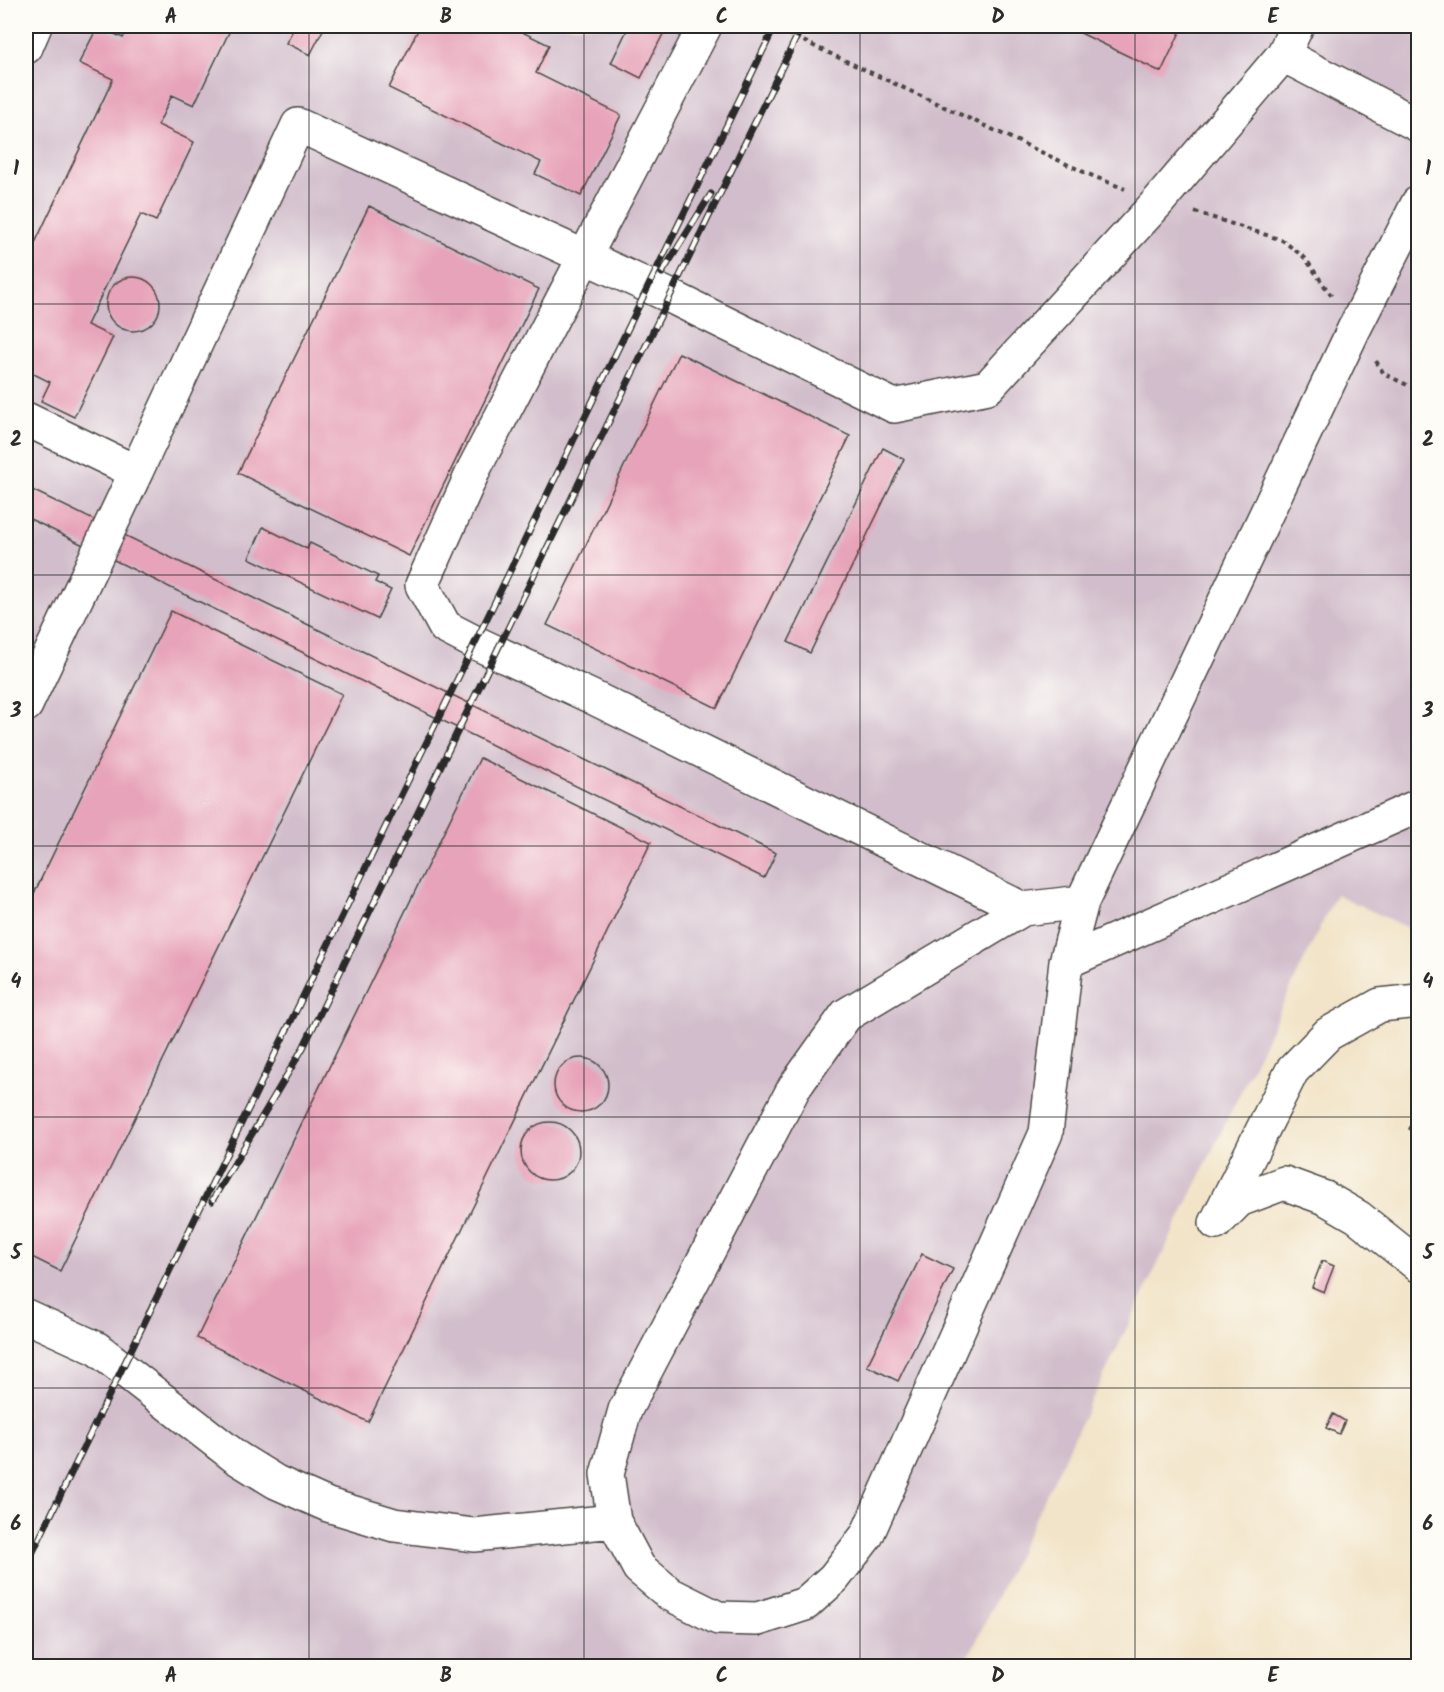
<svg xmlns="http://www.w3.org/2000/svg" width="1444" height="1692" font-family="Kalam,sans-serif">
<rect width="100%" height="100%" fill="#fdfcf7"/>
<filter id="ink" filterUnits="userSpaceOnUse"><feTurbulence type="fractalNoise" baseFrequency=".0167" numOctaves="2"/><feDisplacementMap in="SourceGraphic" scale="12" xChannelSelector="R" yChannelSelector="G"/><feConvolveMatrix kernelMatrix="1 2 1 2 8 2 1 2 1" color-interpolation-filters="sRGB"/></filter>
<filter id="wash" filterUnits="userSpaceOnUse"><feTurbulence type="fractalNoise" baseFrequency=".008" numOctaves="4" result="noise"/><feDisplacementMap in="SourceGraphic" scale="24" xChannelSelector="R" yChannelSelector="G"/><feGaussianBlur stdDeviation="1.35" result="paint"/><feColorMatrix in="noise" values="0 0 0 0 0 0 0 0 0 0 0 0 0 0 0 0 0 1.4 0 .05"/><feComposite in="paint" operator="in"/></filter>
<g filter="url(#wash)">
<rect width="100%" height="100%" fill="#f2e4c8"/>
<path fill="#d1bdcb" d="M26 26H1418V933L1336 894 964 1666H26Z"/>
<g id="blocks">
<path fill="#e7a3b9" d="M98 26 123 38 129 26 147 31 150 26H232L194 105 172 95 158 125 194 142 156 221 141 214 87 325 113 337 74 417 41 401 50 382 26 370V262L113 79 79 63Z
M295 26H325L310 55 286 43Z
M420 26H439L450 31 453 26H510L549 45 536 73 621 115 581 196 535 174 541 162 389 88Z
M629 26H667L641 78 611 63Z
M1066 26H1183L1161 72Z
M369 206 539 289 409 556 238 473Z
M106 304a27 27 0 1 1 54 0a27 27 0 1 1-54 0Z
M679 353 850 436 717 708 547 625Z
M883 448 904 459 810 653 788 642Z
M26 487 776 853 764 878 26 517Z
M263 527 307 549 310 543 378 576 375 582 391 590 377 619 249 558Z
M26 540 31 543 26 555Z
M171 611 342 694 60 1271 26 1254V910Z
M480 758 651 842 368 1422 197 1338Z
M554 1085a27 27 0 1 1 54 0a27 27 0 1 1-54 0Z
M1418 1108V1134L1409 1129Z
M521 1151a29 29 0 1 1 58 0a29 29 0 1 1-58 0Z
M922 1254 953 1269 898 1381 867 1366Z
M1322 1261 1334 1266 1324 1292 1312 1287Z
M1333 1414 1345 1421 1339 1434 1326 1428Z"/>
</g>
</g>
<g filter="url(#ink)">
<use href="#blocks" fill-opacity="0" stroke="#494743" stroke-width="1.5"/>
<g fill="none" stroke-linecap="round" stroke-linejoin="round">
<g stroke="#494743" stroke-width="36">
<path id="minor" d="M705 26 476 465 422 585 445 627 474 642 592 697 1023 909
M26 47 35 26
M1283 55 1418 125
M26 419 136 472 298 125 670 296 894 406 988 387 1158 202 1283 55 1297 26
M26 705 136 472
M1082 902 1023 909 846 1015 794 1088 625 1410 607 1474 614 1521 639 1568 670 1594 718 1618 758 1619 805 1604 834 1578 867 1535 1046 1133 1066 962 1082 902 1354 329 1418 203
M1066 962 1418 806
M1221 1218 1239 1200 1284 1183 1325 1198 1358 1217 1418 1265
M1216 1223 1292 1071 1328 1034 1380 1005 1418 1001
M26 1316 96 1348 237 1458 276 1482 328 1505 394 1525 474 1535 614 1521"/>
</g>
<path stroke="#494743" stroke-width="4" stroke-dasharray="4.5 4.5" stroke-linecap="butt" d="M771 26 1088 174 1125 189
M1195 212 1282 240 1305 258 1333 298
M1376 361 1384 374 1418 390"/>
<use href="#minor" stroke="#fff" stroke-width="33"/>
<g stroke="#2b2b2b" stroke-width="7">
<path id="rail" d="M662 273 711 194
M212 1201 303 1048 802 26
M26 1566 775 26"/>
</g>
<use href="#rail" stroke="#fdfcf7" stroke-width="4.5" stroke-dasharray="14" stroke-linecap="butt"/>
</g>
</g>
<path fill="none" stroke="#2b2b2b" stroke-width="1.5" stroke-opacity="0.55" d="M309 26V1666M584 26V1666M860 26V1666M1135 26V1666M26 304H1418M26 575H1418M26 846H1418M26 1117H1418M26 1388H1418"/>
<rect width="1444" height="1692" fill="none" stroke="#fdfcf7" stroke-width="66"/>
<rect x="33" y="33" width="1378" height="1626" fill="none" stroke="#2b2b2b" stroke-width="2"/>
<g font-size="20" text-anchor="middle" font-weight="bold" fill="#2b2b2b">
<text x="171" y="23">A</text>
<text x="446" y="23">B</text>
<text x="722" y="23">C</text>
<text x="998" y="23">D</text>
<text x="1273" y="23">E</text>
<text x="16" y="175">1</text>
<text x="1428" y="175">1</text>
<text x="16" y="446">2</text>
<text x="1428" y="446">2</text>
<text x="16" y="717">3</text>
<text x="1428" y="717">3</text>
<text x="16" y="988">4</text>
<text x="1428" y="988">4</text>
<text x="16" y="1259">5</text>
<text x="1428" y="1259">5</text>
<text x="16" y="1530">6</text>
<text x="1428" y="1530">6</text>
<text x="171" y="1682">A</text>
<text x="446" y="1682">B</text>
<text x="722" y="1682">C</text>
<text x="998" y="1682">D</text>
<text x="1273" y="1682">E</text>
</g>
</svg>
